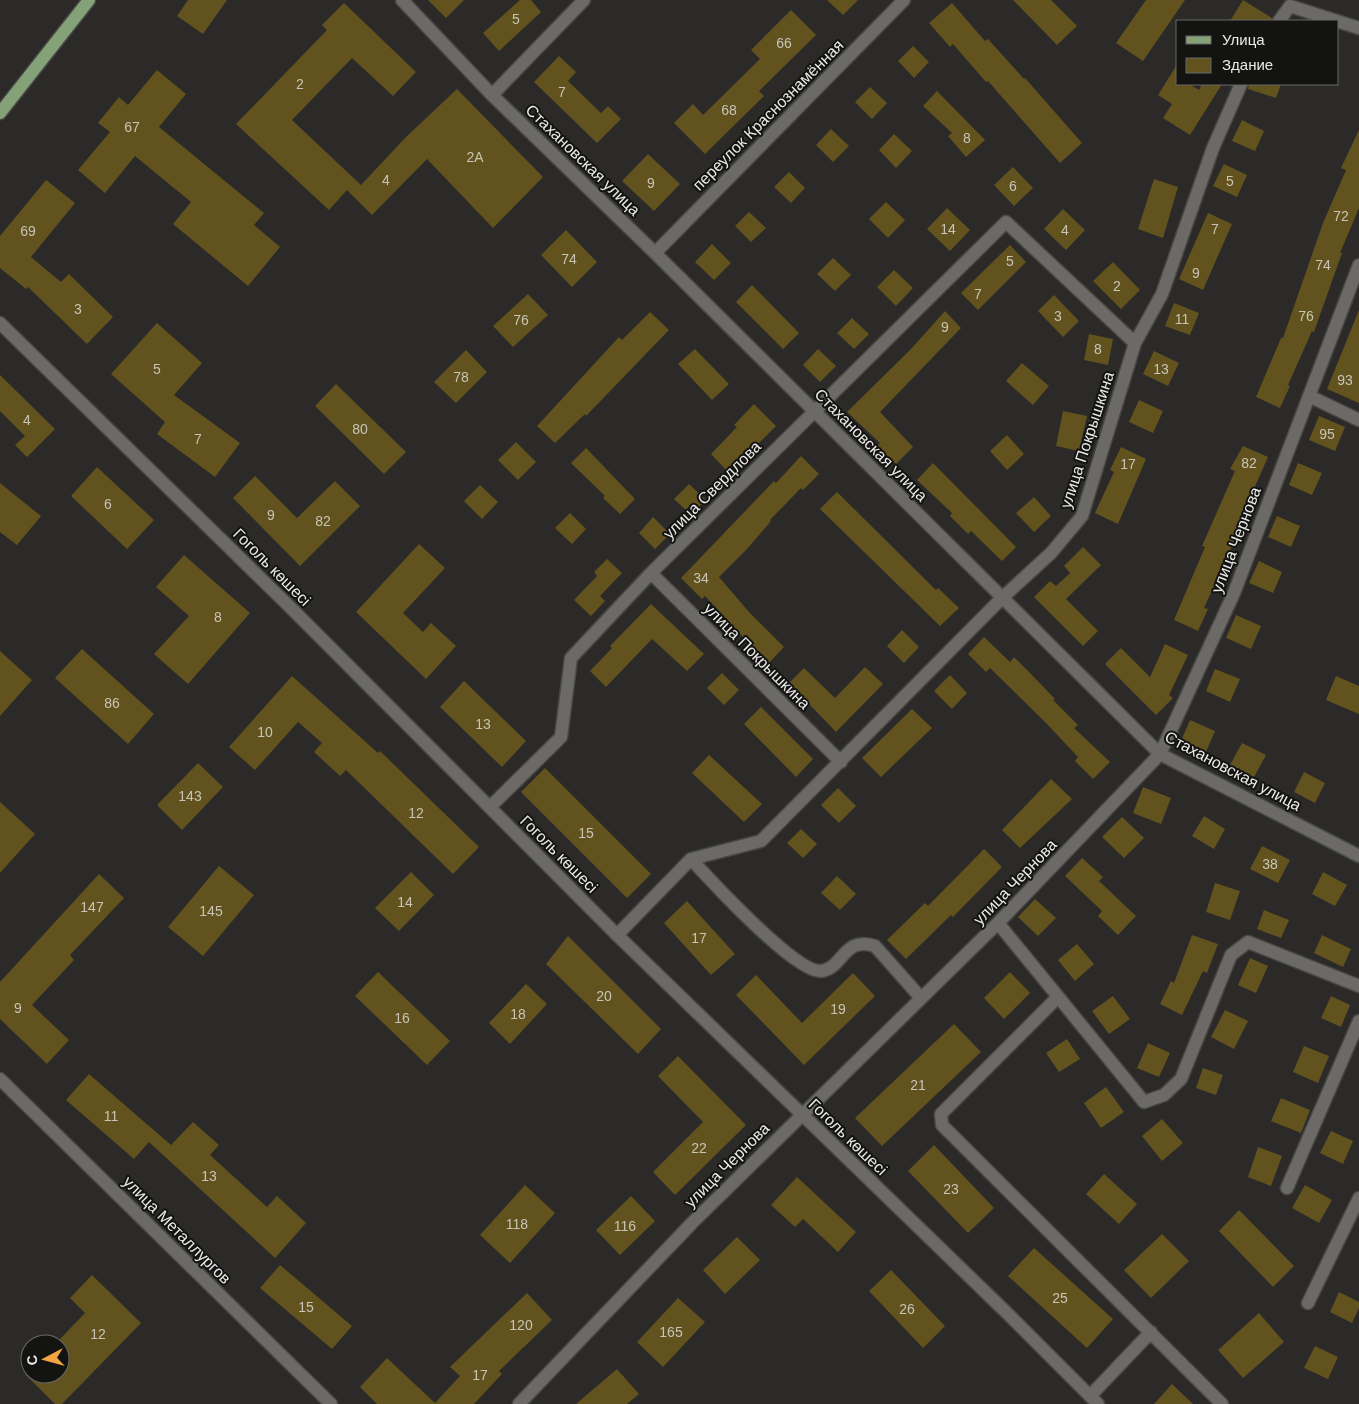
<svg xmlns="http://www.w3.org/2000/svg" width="1359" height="1404" font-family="Arial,sans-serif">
<rect width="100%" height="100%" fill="#2b2a28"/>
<path fill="#61521e" d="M188 0H227L203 34 177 16Z
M428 0H464L446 18Z
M520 0H531L541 12 499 51 483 33Z
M827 0H858L843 15Z
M1013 0H1051L1077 26 1057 45Z
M1146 0H1185L1143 61 1116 43Z
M1243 0 1272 18 1271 21H1230Z
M344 3 416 72 393 96 352 58 292 120 361 185 406 137 457 89 543 177 493 228 427 159 372 215 347 190 329 210 236 124 327 30 322 25Z
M952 3 985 41 988 39 1024 79 1025 78 1082 143 1060 163 988 81 986 82 953 44 950 47 929 23Z
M791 10 816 35 759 91 764 96 705 154 674 123 693 104 703 115 760 59 751 50Z
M913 46 929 62 914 78 898 61Z
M559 56 576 72 568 81 601 113 608 106 621 119 597 143 534 82Z
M1178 63V84H1189L1199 90 1202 84H1222L1190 135 1163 118 1172 104 1158 95Z
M157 70 186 94 159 127 264 213 254 225 280 247 248 286 173 224 191 202 135 156 105 193 78 170 110 132 98 123 119 97 128 105Z
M1249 84H1281L1276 98 1248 89Z
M870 87 887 103 872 119 855 102Z
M937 91 985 140 966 157 948 136 952 133 923 106Z
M1242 120 1264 131 1255 151 1232 141Z
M831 129 849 146 833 162 816 145Z
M1359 130V208L1340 253H1342L1314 332 1312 331 1288 385 1290 386 1280 408 1256 397 1281 338H1283L1323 223 1346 170 1341 168Z
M894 134 912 151 896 168 879 150Z
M648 154 680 184 654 211 622 181Z
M1224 164 1247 175 1237 197 1213 186Z
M1013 167 1033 188 1014 206 994 185Z
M789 172 805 188 791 203 774 187Z
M1154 179 1178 187 1163 238 1138 229Z
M46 180 75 203 31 257 61 282 69 274 113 317 87 344 28 287 26 289 0 268V236Z
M886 202 905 220 888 238 869 219Z
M947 208 970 230 950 251 927 229Z
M1063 209 1085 230 1066 250 1044 229Z
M749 212 766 228 751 242 735 226Z
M1208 213 1232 224 1203 290 1179 279Z
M566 230 597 262 572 287 541 255Z
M712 244 731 263 714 280 695 262Z
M1010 245 1026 262 978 310 961 293Z
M833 258 851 275 835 291 817 274Z
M1113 262 1140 290 1121 309 1093 281Z
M894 270 913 288 896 306 877 287Z
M752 285 799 333 783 349 736 302Z
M528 294 548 315 513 347 493 326Z
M1054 295 1079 321 1063 337 1038 311Z
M1174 303 1199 313 1190 335 1165 326Z
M1359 310V403L1327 389Z
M945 311 961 328 880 412 913 447 896 464 877 446 880 443 847 412 911 349Z
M650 312 669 330 586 416 585 414 555 443 537 426 619 337 622 340Z
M852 318 869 334 854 349 837 333Z
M157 323 202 363 174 395 240 443 215 477 157 434 165 422 111 374Z
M1089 334 1113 339 1108 365 1084 360Z
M695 349 729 384 712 400 678 364Z
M818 349 836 366 820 382 803 365Z
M466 350 487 372 456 403 434 382Z
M1154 351 1179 363 1168 386 1143 374Z
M1022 363 1049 386 1033 405 1006 381Z
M0 375 55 429 27 457 15 445 25 436 0 411Z
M336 384 406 452 384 474 315 406Z
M1139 400 1163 411 1153 433 1129 422Z
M754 404 776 426 756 446 753 444 727 471 711 454 737 427 734 425Z
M1063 411 1087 416 1079 451 1056 446Z
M1319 416 1345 427 1335 451 1309 440Z
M1007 435 1024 454 1007 470 990 451Z
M516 442 536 462 518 480 498 460Z
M1243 446 1268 457 1234 534 1237 535 1204 608 1208 609 1198 631 1174 620 1205 547 1202 546 1235 471 1230 469Z
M1121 447 1146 459 1118 524 1095 513 1114 472 1110 470Z
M586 448 635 499 620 514 603 498 605 496 571 463Z
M801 456 819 474 803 490 801 488 770 520 771 521 747 549 719 577 749 612 784 647 768 664 705 596 702 599 681 578 774 481 776 483Z
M933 463 1016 547 1002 561 971 531 968 534 950 516 952 513 917 480Z
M1298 463 1322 473 1312 495 1289 485Z
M97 467 154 520 127 549 71 496Z
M255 476 297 518 335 481 360 506 300 566 233 498Z
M0 483 41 516 17 545 0 532Z
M689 484 706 500 691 515 674 499Z
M480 485 498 502 482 519 464 501Z
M837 492 936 590 938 588 959 608 940 626 820 509Z
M1034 497 1051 516 1034 532 1016 513Z
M570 513 586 529 572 544 555 528Z
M1277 516 1300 526 1291 547 1268 537Z
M653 517 670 534 655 549 639 533Z
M419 544 445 568 403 613 423 632 431 623 456 646 426 679 356 612Z
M1083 547 1101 565 1066 599 1098 631 1083 646 1034 597 1050 581 1056 586 1070 573 1064 566Z
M184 555 250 613 188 684 154 654 189 616 156 587Z
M607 559 622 573 600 596 605 601 591 616 574 600 597 576 594 572Z
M1259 561 1282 572 1273 593 1249 583Z
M651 604 704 654 687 671 652 639 606 687 590 671 612 648 610 646Z
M1236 615 1261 626 1251 649 1226 638Z
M902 630 919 647 904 663 887 646Z
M984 637 1010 662 1014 657 1030 673 1055 699 1053 700 1078 725 1074 728 1110 762 1093 779 1075 761 1078 757 1045 722 990 668 986 672 968 654Z
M1165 644 1188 655 1169 695 1173 698 1156 715 1105 664 1121 648 1150 677Z
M82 649 154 714 128 744 55 678Z
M0 651 32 680 0 716Z
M865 667 883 684 836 732 789 683 804 668 835 698Z
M1215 669 1240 679 1230 702 1206 691Z
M722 673 739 690 724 705 707 688Z
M950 675 967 693 952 709 934 691Z
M292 676 378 753 380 751 479 847 453 874 346 770 340 776 314 752 322 743 298 722 255 770 229 747Z
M1336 676 1359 686V714L1326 700Z
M464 681 526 741 502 767 440 707Z
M761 707 813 759 796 777 744 724Z
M912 709 932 728 881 777 862 758Z
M1190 720 1215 731 1205 754 1180 743Z
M1242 743 1266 755 1254 777 1230 765Z
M709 755 762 804 744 822 692 773Z
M198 763 223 787 182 830 157 805Z
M545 768 651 874 627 898 521 792Z
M1304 772 1325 783 1315 803 1294 792Z
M1051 779 1072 799 1020 848 1002 830Z
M1143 787 1171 798 1161 824 1133 813Z
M838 788 856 806 839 823 821 805Z
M0 802 35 834 0 873Z
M1204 816 1225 829 1214 849 1192 836Z
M1122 817 1144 838 1124 858 1102 837Z
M801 829 817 844 803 858 787 843Z
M1262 846 1290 860 1278 883 1250 869Z
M984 849 1002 867 953 917 951 915 906 959 887 940 925 903 928 906Z
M1082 858 1103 877 1099 881 1136 916 1118 935 1098 916 1102 911 1065 876Z
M219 866 254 895 203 956 168 927Z
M411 872 434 895 399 931 375 908Z
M1323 872 1347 885 1335 906 1312 894Z
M99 874 124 898 70 955 74 960 32 1005 69 1040 47 1064 0 1019V982Z
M837 876 856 894 840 910 821 893Z
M1215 883 1240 891 1230 920 1206 912Z
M1035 899 1056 918 1038 936 1018 917Z
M687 901 735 954 711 975 664 923Z
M1264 910 1289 920 1281 938 1257 929Z
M1192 935 1218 944 1207 973 1203 971 1182 1015 1160 1004 1171 981 1174 983Z
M1322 935 1351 949 1343 967 1314 953Z
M568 936 661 1029 638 1054 546 964Z
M1077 944 1094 964 1075 981 1058 960Z
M1250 958 1268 966 1256 993 1238 985Z
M378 972 450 1041 427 1065 355 996Z
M1010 972 1030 993 1004 1019 984 998Z
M853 973 875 996 804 1065 736 995 756 975 802 1023Z
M526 984 547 1004 510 1044 489 1023Z
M1113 996 1130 1019 1109 1034 1092 1011Z
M1331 996 1350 1005 1341 1027 1321 1018Z
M1225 1010 1248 1021 1234 1049 1211 1037Z
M954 1024 981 1052 882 1146 855 1118Z
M1067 1039 1080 1059 1059 1072 1046 1053Z
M1148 1043 1170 1053 1159 1077 1137 1068Z
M1304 1046 1329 1056 1318 1083 1293 1072Z
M678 1056 746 1125 675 1195 653 1172 703 1122 658 1076Z
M1203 1068 1223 1075 1216 1095 1196 1088Z
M89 1074 171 1145 193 1122 219 1145 210 1155 267 1207 277 1196 306 1223 275 1258 149 1142 134 1159 66 1100Z
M1106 1087 1124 1112 1101 1128 1084 1103Z
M1281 1098 1310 1110 1301 1133 1271 1121Z
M1162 1119 1183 1143 1162 1161 1142 1136Z
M1331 1131 1353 1141 1343 1164 1320 1153Z
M934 1145 994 1208 968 1233 908 1171Z
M1258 1147 1282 1156 1271 1186 1248 1177Z
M1104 1174 1137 1204 1119 1224 1086 1194Z
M797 1177 856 1232 838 1252 803 1219 795 1227 771 1205Z
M525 1185 555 1213 510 1263 480 1235Z
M1305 1185 1332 1200 1319 1223 1292 1208Z
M631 1196 655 1221 620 1255 596 1230Z
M1239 1210 1294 1266 1273 1287 1219 1231Z
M1162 1234 1189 1261 1151 1298 1124 1270Z
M737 1237 760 1260 725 1294 703 1270Z
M1034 1248 1113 1319 1087 1348 1008 1276Z
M280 1265 352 1326 332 1349 260 1288Z
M891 1270 945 1326 923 1348 869 1291Z
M92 1275 141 1323 62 1404H55L25 1374H60V1339L85 1313 70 1298Z
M1339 1292 1359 1302V1308L1352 1323 1330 1312Z
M527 1293 552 1320 499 1371 502 1374 474 1404H377L360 1387 387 1358 435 1403 460 1376 450 1367Z
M678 1298 705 1322 663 1367 637 1342Z
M1259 1313 1284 1342 1243 1378 1218 1350Z
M1315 1346 1338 1357 1328 1379 1304 1368Z
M617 1369 639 1394 627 1404H576Z
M1172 1384 1193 1404H1154Z"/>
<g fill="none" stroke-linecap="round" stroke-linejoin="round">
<g stroke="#474745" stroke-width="15">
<path id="street" d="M402 0 492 95 655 253 1160 754 1359 856
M1279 21 1290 6 1359 28
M492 95 584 0
M655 253 904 0
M1309 396 1359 420
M651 573 841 762
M490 807 561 737 571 658 651 573 1006 222 1135 343
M691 859C711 881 794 971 820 971 843 970 843 935 875 946L921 998
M998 923 1144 1102 1164 1095 1181 1079 1231 955 1248 942 1359 986
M617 935 691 859 761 841 1002 598 1051 553 1082 516 1135 343 1162 294 1213 148 1241 84
M1058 997 941 1114 942 1125 1222 1404
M1287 1188 1359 1021
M1308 1303 1359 1198
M1090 1396 1151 1332
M519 1404 692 1223 998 923 1160 754 1234 593 1359 265"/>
</g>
<g stroke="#474745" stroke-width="15">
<path id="secondary" d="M0 323 292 609 617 935 1009 1315 1098 1404
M0 1079 331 1404"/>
</g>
<g stroke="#474745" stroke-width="15">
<path id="primary" d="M0 113 89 0"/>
</g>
<use href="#street" stroke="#6b6a67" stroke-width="12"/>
<use href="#secondary" stroke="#6b6a67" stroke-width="12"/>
<use href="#primary" stroke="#85a178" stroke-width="12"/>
</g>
<g text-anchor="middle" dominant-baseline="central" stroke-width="4" stroke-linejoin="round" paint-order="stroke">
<g font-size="14" fill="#c8c4b6">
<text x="516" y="19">5</text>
<text x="784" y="43">66</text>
<text x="300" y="84">2</text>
<text x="562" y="92">7</text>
<text x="729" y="110">68</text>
<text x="132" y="127">67</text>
<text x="967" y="138">8</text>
<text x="475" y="157">2А</text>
<text x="386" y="180">4</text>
<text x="1230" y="181">5</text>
<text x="651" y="183">9</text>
<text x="1013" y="186">6</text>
<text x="1341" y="216">72</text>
<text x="948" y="229">14</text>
<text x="1215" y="229">7</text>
<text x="1065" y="230">4</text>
<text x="28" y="231">69</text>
<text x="569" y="259">74</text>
<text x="1010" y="261">5</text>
<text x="1323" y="265">74</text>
<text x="1196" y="273">9</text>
<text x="1117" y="286">2</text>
<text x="978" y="294">7</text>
<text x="78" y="309">3</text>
<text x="1058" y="316">3</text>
<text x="1306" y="316">76</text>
<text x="1182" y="319">11</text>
<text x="521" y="320">76</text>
<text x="945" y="327">9</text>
<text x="1098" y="349">8</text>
<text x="157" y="369">5</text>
<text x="1161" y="369">13</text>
<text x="461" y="377">78</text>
<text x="1345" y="380">93</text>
<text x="27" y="420">4</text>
<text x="360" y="429">80</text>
<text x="1327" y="434">95</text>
<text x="198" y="439">7</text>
<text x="1249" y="463">82</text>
<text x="1128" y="464">17</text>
<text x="108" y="504">6</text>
<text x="271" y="515">9</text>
<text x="323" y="521">82</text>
<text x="701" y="578">34</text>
<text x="218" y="617">8</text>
<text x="112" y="703">86</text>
<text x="483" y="724">13</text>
<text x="265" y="732">10</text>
<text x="190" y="796">143</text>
<text x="416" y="813">12</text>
<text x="586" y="833">15</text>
<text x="1270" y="864">38</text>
<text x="405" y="902">14</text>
<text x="92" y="907">147</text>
<text x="211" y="911">145</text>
<text x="699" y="938">17</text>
<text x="604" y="996">20</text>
<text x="18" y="1008">9</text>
<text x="838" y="1009">19</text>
<text x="518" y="1014">18</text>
<text x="402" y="1018">16</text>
<text x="918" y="1085">21</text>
<text x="111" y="1116">11</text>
<text x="699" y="1148">22</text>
<text x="209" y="1176">13</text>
<text x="951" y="1189">23</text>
<text x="517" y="1224">118</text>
<text x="625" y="1226">116</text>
<text x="1060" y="1298">25</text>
<text x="306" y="1307">15</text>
<text x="907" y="1309">26</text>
<text x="521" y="1325">120</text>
<text x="671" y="1332">165</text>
<text x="98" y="1334">12</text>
<text x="480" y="1375">17</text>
</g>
<g font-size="16" fill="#ebeae9" stroke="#131312">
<text transform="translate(768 115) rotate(-45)">переулок Краснознамённая</text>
<text transform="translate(583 160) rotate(44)">Стахановская улица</text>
<text transform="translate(1087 440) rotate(-72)">улица Покрышкина</text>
<text transform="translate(871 445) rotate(45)">Стахановская улица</text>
<text transform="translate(712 490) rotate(-45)">улица Свердлова</text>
<text transform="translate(1236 540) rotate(-69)">улица Чернова</text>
<text transform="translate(272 567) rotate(45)">Гоголь көшесі</text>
<text transform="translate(757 656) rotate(45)">улица Покрышкина</text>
<text transform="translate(1233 771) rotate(28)">Стахановская улица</text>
<text transform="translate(559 854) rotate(45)">Гоголь көшесі</text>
<text transform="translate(1015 882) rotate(-46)">улица Чернова</text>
<text transform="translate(848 1137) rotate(44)">Гоголь көшесі</text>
<text transform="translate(727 1165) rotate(-45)">улица Чернова</text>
<text transform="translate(177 1230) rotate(45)">улица Металлургов</text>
</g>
</g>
<rect x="1176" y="20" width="162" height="65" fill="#131312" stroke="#696968"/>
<rect x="1186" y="36" width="25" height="8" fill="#85a178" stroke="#696968"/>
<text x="1222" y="45" font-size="15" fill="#ebeae9">Улица</text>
<rect x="1186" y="58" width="25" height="15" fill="#61521e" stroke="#696968"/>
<text x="1222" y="70" font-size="15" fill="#ebeae9">Здание</text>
<g transform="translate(45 1359) rotate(264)"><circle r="24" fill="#131312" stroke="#696968"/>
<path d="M0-4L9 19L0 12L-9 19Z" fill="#f2a542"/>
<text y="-8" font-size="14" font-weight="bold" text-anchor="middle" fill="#ebeae9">С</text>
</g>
</svg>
